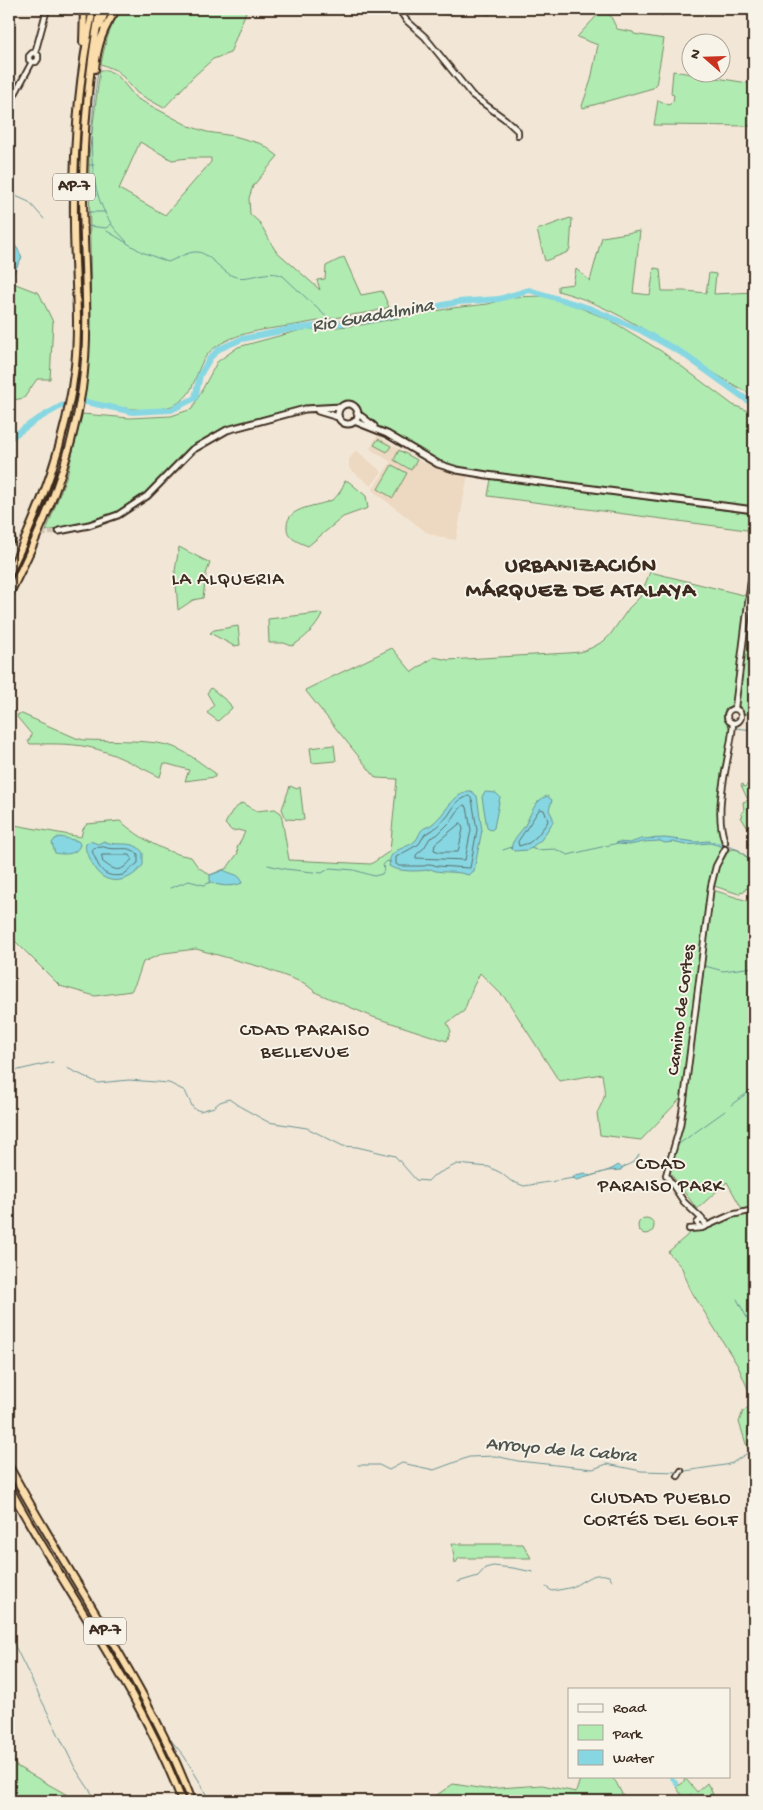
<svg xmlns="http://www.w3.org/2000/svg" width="763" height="1810" font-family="'Gochi Hand',sans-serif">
<rect width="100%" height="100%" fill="#f2e7d6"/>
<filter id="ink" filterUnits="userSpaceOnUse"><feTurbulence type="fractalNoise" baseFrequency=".02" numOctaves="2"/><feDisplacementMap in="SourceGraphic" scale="10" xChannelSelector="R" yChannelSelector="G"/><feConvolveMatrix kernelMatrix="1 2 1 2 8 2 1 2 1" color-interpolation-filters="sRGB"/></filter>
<g filter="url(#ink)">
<path fill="#edd8c1" d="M377 436 425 464 427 460 468 474 456 540 443 538 426 532 372 490 391 462 370 449Z
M356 450 382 472 371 486 349 468V459Z"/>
<path fill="#b0ecb1" stroke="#768b68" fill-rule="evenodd" d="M122 9H247L230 53 213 59 193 77 164 108 137 93 118 71 101 64C105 44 109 26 122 9Z
M603 9H607L617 29 633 32 634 34 664 39 656 85 653 88 583 108 582 106 591 80 598 45 577 37Z
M100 70H107L117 75 136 98 189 126 207 132 234 136 262 144 278 156 253 186 249 198 250 214 260 223 275 250 320 290 317 280 325 279 326 266 344 257 361 295 382 291 389 307 372 312C348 315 325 320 301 324 273 329 241 330 217 346 201 356 199 371 192 387 176 424 115 406 84 400L91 332 89 155ZM140 142 172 160 188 158H211V162L165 215 119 189Z
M673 71 754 84V126L654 125 658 100 669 105 673 101 674 95 671 94Z
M570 218 572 219 570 249 568 252 545 261 537 230Z
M640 231 633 293 650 295 654 268 660 269 662 291H686L706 293 709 273 716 274 714 294 754 292V396C690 363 628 309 558 291V286L573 284 576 269 590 281 602 237Z
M9 283H13L39 293 53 322 50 379H37L24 398 9 401Z
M542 296 573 305 610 320 661 351 733 405 754 413V508L477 472 448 465 421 453 394 435 374 426 365 418 352 402H344L333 407 300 408 236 423 190 447 145 494 122 509 95 521 46 531 68 472 82 414 130 418 171 416 192 409 217 362 238 347 301 330 361 325 452 308 488 304 513 297Z
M378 439 391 446 387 452 374 445Z
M399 450 417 460 411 470 394 460Z
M392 465 407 473 393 498 378 489Z
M491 479 754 514V531L488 496Z
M345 481H348L366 496 368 508 343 517 308 546C298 542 286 538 287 526 287 506 318 507 332 500 339 496 342 488 345 481Z
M179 547 210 563 206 574 203 598 193 600 178 610 175 571Z
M650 572 747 596 733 704C720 711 726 719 730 729L719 823 724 844 723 851 710 879 681 1098 641 1140 600 1135 597 1113C607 1093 605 1096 602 1074L559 1081 507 1000 480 973 473 987 464 1011 447 1023 451 1031 447 1041 373 1017 317 993 304 983 261 967 196 949 164 953 143 962C139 973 137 982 131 991L95 996 60 986 9 935V824L81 837 83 829 87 824 120 821C142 839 162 852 191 857L198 867 210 875 227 868 238 853 237 848 245 832 238 830 232 831 225 824 232 811 242 803 256 811 275 809 281 813 289 860 371 864 390 851 397 779 376 778 305 690 392 648 412 672 434 657 448 660 568 653 580 652 591 648 604 641 610 635 629 608 640 597Z
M754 572V717L744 713 737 703Z
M319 613 322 615C315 629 305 638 292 646L284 643H269L268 619Z
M238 626 240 645 234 646 210 633 214 630Z
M211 688 229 703 232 708 218 721 207 713 214 705 207 693Z
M18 714H22L76 738 84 740C108 741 157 739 176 748 190 754 203 765 215 773V777L185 781 189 770 164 763 160 777C137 766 113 752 88 747 69 743 49 744 30 744L28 741 32 735 17 717Z
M334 745 336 761 312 763 310 748Z
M754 780V798H747L741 785 743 784 744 787Z
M290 786 297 789 300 787 304 820 286 819 282 809Z
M749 800 750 803 754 801V839L741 817 743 816 741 813 744 811 743 802Z
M733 849 738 850 754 864V885L750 890 746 888 744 892 741 891 739 894 714 886 717 871 729 850Z
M713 890 754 903V1205L753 1206 742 1209 727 1182 697 1209 670 1173 675 1144 682 1126Z
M754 1213V1403L738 1366 690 1289 682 1268 668 1252 690 1233 734 1217Z
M638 1226a8 8 0 1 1 16 0a8 8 0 1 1-16 0Z
M754 1404V1450L747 1447 739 1422 743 1411Z
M452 1544H523L531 1558H459L455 1564Z
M9 1748 16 1766 78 1801H9Z
M581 1776H610L616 1782 622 1794 630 1801H428L453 1784 485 1789 542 1785 576 1792Z
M685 1778 697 1792 707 1783 709 1787H710L715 1801H688L693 1797 691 1794 685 1800 676 1787 683 1783Z"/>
<path fill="#87d7e2" stroke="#699294" d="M9 238 17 248 22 257 12 276H9Z
M468 791H471L477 796 482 830 474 871 468 875C456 870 438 874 431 869 423 872 396 872 389 866 390 862 389 858 392 855 397 848 409 847 415 841 418 838 419 834 421 831 424 827 428 827 431 825 446 814 450 797 468 791Z
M486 792 496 793 500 797 494 828 491 830 487 828 482 797 484 793Z
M547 796 552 800 549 810 553 818V822L541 840 528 850 514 851 511 848C513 839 519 834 524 827 530 817 534 800 547 796Z
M60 837 78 841 80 844C78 855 64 855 55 853L52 843 55 839Z
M665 838 696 842 709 841 724 844V847L710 843 685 845 673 842 665 843 660 841 643 842 630 845 617 844V842L630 843 641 839Z
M90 841 98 844 104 841C116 848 134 838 143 853V865C126 887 99 886 90 859 88 853 84 851 86 844Z
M224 870C231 875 241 873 242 883 234 887 217 887 210 881V875Z
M618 1165 622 1168 621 1170 607 1171 577 1180 573 1178 575 1175 585 1173 590 1176C599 1173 611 1171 618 1165Z
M752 1418H754V1441L748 1434 749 1423Z"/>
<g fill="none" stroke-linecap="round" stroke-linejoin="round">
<path stroke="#596f6c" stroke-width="1" d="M469 796 472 799 477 830 470 868 437 866 431 864 424 866H399L396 864V857L419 844 425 834 433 830 447 817 457 802Z
M464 805 467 807 471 830 465 860 416 858V855L424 848 430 838 437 835 451 821 457 812Z
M540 809 544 810 548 820 547 823 537 836 529 843 519 846 518 842Z
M461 823 463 829 458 852H440L434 850 435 844Z
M104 847C115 852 129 844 138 854V863L123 875C101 879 99 866 92 851L94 848Z
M102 855H130L132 859C121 873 116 872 103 862Z"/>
<path stroke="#699294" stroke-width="1" d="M436 9C446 19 452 15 463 9
M470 9 488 15 503 9
M661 9 662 16
M98 70C92 119 82 181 112 225 116 231 122 236 127 242
M88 165H94
M87 180H94
M9 193 29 202 44 219
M87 196 96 195
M88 212H105
M88 226 106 228 111 224
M107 231 142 252 168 262C176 259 189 251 197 252 208 252 221 271 233 276 249 282 266 268 283 276L334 324
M735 728 754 730
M724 845 739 850 754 863
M530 848 537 850 555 849 568 855 618 843
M503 850 512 847
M268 865 285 869 322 873 330 868 354 870 374 876 382 874 384 870 383 865 387 861 391 862
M717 870 727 851 730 848
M170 888 189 881 204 885 211 882
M705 966 723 971 754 967
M67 1068 98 1083 129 1080 169 1083 185 1091 193 1108 200 1111 214 1107 220 1102 229 1099 239 1106 268 1122 307 1128 343 1146 357 1147 395 1156 416 1180 428 1181 433 1176 457 1164 489 1167 501 1173 511 1181 524 1186 574 1178
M9 1074 14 1071 53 1062
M731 1105 754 1088
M684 1115 700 1001 713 888
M676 1146 725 1111
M622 1168 635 1161 639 1155
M737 1299 754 1331
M358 1465H379L389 1470 402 1463 434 1470 469 1457 495 1456 518 1461 593 1469 607 1464 641 1471 678 1472
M685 1471 725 1465 732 1463 754 1449
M458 1582 478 1576 485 1568 493 1566 513 1568 533 1572
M546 1587 552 1591C558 1590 566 1589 572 1587 585 1581 593 1571 609 1576L612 1581
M9 1634 75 1768 97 1801
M170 1739 184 1756 201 1784 209 1801"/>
<path stroke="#87d7e2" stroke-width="4" d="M672 1778 677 1784"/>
<path stroke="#87d7e2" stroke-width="6" d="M9 439 36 420 61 406 86 402 133 412 171 410 195 398 200 375 210 358 219 349 242 339 291 329 370 320 458 302 499 299 529 290 589 308 640 330 682 353 754 405"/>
<path stroke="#cdc1b1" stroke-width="5" stroke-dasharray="5 2.5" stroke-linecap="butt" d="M12 540 59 531"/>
<g stroke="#3b2a1e" stroke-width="8">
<path id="tertiary" d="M399 9 406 20 425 37 472 95 505 119 518 131V135
M35 53 47 9
M9 105 32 62H36L38 59V55L35 53H32L29 56V60L32 62
M735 708 754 556
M727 716a7 7 0 1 1 14 0a7 7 0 1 1-14 0Z
M725 842C712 808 730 760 733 724
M702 1219 684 1202 666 1175 680 1126 684 1100 711 886 716 866 725 849
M700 1227 697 1223 700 1220 705 1222V1226
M689 1229 702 1228 731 1215 754 1210
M678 1476 681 1471"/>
</g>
<g stroke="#3b2a1e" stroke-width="9">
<path id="secondary" d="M338 414a10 10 0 1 1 20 0a10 10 0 1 1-20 0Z
M318 411 338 417
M357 413 374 426
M354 421 387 434 438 464 457 470 487 475 754 510
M59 531 89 525 118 515 147 496 192 450 227 430 305 409 341 407
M9 541 12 540"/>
</g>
<g stroke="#3b2a1e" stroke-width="10">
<path id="motorway" d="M100 26 106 9
M83 42 84 9
M95 69C97 46 103 28 117 9
M9 574C41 507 67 440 75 366 80 318 74 270 74 223 73 150 78 80 93 9
M9 595C42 529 71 463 82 389 91 324 83 259 83 193 83 131 89 69 100 9
M9 1466C69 1578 147 1682 192 1801
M9 1487C65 1592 140 1689 182 1801"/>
</g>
<use href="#tertiary" stroke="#f7f3e8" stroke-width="4.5"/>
<use href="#secondary" stroke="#f7f3e8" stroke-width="5"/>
<use href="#motorway" stroke="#fbddab" stroke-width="6"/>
</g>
</g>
<g text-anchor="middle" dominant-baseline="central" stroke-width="4" stroke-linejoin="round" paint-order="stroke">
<g fill="#f7f3e8" stroke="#73665b" stroke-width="1">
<rect x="53" y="173.5" width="42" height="27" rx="4"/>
<rect x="84" y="1617.5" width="42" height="27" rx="4"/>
</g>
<g font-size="16" font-weight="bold" fill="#3b2a1e">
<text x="74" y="187">AP-7</text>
<text x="105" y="1631">AP-7</text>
</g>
<g font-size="18" fill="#3b2a1e" stroke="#f7f3e8">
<text transform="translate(682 1010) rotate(-83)">Camino de Cortes</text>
</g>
<g font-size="19" font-style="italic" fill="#4e554f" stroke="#f7f3e8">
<text transform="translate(373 317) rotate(-10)">Rio Guadalmina</text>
<text transform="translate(561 1451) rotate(5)">Arroyo de la Cabra</text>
</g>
<g font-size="19" letter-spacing="1" fill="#3b2a1e" stroke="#f7f3e8">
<text x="228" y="580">LA ALQUERIA</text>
<text x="305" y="1031">CDAD PARAISO<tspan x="305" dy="22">BELLEVUE</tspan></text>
<text x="661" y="1165">CDAD<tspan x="661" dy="22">PARAISO PARK</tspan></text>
<text x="661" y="1499">CIUDAD PUEBLO<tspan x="661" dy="22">CORTÉS DEL GOLF</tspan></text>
</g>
<g font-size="22" font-weight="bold" letter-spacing="1" fill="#3b2a1e" stroke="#f7f3e8">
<text x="581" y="567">URBANIZACIÓN<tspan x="581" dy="25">MÁRQUEZ DE ATALAYA</tspan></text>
</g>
</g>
<rect width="763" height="1810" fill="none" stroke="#f7f3e8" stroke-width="30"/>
<rect x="15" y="15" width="733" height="1780" fill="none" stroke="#3b2a1e" stroke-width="2" filter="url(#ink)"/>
<rect x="568" y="1688" width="162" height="90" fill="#f7f3e8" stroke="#aca397"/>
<rect x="578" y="1704" width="25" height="8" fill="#f7f3e8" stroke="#aca397"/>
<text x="613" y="1712" font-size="15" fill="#3b2a1e">Road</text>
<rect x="578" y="1725" width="25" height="15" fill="#b0ecb1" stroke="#aca397"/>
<text x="613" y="1738" font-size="15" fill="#3b2a1e">Park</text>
<rect x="578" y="1750" width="25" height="15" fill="#87d7e2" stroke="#aca397"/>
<text x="613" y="1762" font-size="15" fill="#3b2a1e">Water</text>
<g transform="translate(706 58) rotate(290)"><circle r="24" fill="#f7f3e8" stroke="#aca397"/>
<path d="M0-4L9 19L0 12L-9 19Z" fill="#c8321e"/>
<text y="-8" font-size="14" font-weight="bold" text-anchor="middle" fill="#3b2a1e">N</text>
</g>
</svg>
